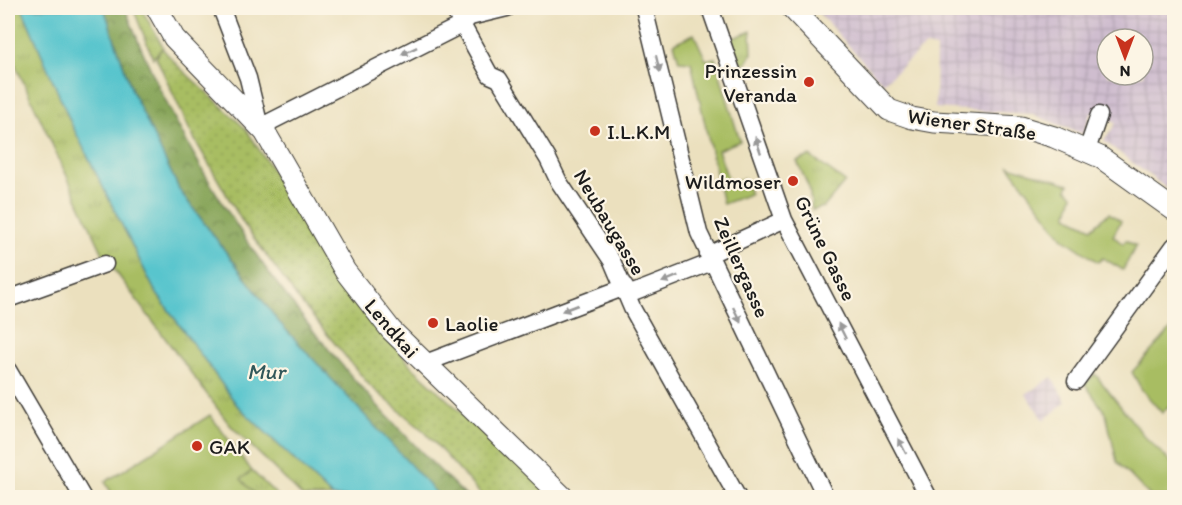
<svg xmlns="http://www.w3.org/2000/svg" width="1182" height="505" font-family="Itim,sans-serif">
<defs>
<pattern id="industrial-grid" width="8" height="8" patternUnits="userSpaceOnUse" patternTransform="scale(1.5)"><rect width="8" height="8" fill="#cfbdcf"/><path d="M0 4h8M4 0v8" fill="none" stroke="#b1a2b1"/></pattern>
<pattern id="forest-crowns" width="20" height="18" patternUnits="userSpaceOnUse" patternTransform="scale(1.5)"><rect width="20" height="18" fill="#86a458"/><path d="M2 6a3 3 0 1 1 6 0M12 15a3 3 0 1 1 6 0" fill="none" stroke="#6d8548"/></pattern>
<pattern id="park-tufts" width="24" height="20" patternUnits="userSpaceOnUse" patternTransform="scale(1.5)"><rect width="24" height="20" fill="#a8bd62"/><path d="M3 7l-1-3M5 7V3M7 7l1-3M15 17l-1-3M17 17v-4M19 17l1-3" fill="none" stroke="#90a254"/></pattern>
<pattern id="garden-dots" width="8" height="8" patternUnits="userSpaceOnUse" patternTransform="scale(1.5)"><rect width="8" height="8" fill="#a8bd62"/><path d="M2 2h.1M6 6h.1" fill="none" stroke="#90a254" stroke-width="1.8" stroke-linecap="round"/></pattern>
</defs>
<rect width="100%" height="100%" fill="#fcf5e5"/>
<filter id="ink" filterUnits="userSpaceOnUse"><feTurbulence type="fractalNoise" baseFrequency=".0167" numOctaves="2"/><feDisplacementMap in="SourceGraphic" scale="12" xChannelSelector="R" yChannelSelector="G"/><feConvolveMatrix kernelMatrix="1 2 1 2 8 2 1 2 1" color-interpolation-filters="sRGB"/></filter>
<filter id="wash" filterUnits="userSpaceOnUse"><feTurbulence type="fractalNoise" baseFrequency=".008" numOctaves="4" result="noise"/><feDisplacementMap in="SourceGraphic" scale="24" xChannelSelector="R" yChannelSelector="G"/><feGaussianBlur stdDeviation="1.35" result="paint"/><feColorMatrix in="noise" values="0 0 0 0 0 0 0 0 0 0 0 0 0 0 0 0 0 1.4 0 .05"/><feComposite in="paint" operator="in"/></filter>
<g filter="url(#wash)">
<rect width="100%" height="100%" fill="#ebe0be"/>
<path fill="url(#industrial-grid)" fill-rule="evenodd" d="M814 8H1174V180L1166 188 1104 141 1116 123 1107 117 1091 113 1083 134 1031 114 935 108 936 48 925 46 883 83ZM1107 39H1143V75H1107Z
M1052 377 1066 402 1044 420 1026 394Z"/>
<path fill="#a8bd62" stroke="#626c3f" stroke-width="1.5" d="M694 34 706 60 715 58 740 141 718 150 729 182 744 179 750 194 723 204 691 62 679 61 674 43Z
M1009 166 1069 184 1067 189 1073 195 1067 216 1092 228 1109 213 1121 221 1113 236 1123 244 1126 240 1136 246 1123 270 1103 258 1098 262 1063 238Z
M1174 326V401L1162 413 1142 390 1132 372Z
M1095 374 1144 436 1174 465V497H1151L1117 462 1106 414 1085 384Z
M210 415 252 471 241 479 258 497H114L105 482Z"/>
<path fill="url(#forest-crowns)" stroke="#51603a" stroke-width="1.5" d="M104 8H125C199 201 319 355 467 497H440L432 490 278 321 180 191 132 91Z"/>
<path fill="url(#park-tufts)" stroke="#626c3f" stroke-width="1.5" d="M8 8H22L71 123 155 291 237 405 333 497H303L229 424 104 256 8 49Z
M133 8H141L163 47 153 58Z
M751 31 752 54 746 64 739 61 731 39Z
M810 156 845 182 824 207 812 210 809 188 797 161Z
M252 471 279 497H258L241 479Z"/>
<path fill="url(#garden-dots)" stroke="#626c3f" stroke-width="1.5" d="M162 48 177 65 246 129 337 272 412 367 553 497H483L425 432 370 386 298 299 243 223 192 135 156 57Z"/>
<path fill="#58c5cd" stroke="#3a7074" stroke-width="1.5" d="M22 8H104L132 91 180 191 278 321 440 497H333L237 405 155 291 71 123Z"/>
</g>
<g filter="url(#ink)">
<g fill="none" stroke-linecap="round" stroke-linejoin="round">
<g stroke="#3b3934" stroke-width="19">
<path id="minor" d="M221 8 248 78 260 127 461 25 470 17 507 8
M453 8 490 75 499 79 548 159 559 182 612 261 632 308 738 498
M644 8 699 233 826 498
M710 8 784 220 929 498
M1087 150 1099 115
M708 255 784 220
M628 295 712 262
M8 299 105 264
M423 364 625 287
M8 370 83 498
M1076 381 1174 246"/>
</g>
<g stroke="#3b3934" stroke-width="23">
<path id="major" d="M157 8 174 38 265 132 345 271 391 330 564 498
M792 8 889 110 912 118 934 122 1021 127 1054 137 1100 157 1174 210"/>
</g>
<use href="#minor" stroke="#fff" stroke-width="16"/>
<use href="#major" stroke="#fff" stroke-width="21"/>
</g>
<defs><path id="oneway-solid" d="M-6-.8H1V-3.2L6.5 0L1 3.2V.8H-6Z" transform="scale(1.5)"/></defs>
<g fill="#999">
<use href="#oneway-solid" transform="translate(409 51) rotate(154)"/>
<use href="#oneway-solid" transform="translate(658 64) rotate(76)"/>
<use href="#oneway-solid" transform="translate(758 145) rotate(-109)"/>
<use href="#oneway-solid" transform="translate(670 279) rotate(158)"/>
<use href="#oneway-solid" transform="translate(570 308) rotate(159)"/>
<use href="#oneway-solid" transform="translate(737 315) rotate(64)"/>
<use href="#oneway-solid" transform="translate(842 331) rotate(-116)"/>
<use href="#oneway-solid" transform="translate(902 446) rotate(-118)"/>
</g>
</g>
<g fill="#c8321e" stroke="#fcf5e5" stroke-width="2">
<circle cx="809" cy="82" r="6"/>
<circle cx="595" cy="131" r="6"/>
<circle cx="793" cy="181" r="6"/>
<circle cx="433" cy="323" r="6"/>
<circle cx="197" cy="446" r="6"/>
</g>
<g text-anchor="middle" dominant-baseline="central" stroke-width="4.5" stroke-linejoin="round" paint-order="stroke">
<g font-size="21" fill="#1c1c1c" stroke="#fcf5e5" text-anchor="start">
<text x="797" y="70" text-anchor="end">Prinzessin<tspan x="797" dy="24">Veranda</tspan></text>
<text x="607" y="131">I.L.K.M</text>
<text x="781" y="181" text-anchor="end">Wildmoser</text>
<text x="445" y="323">Laolie</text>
<text x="209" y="446">GAK</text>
</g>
<g font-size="21" fill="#1c1c1c" stroke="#fcf5e5">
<text transform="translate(972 124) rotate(8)">Wiener Straße</text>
<text transform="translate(610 222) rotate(59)">Neubaugasse</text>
<text transform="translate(826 248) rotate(64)">Grüne Gasse</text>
<text transform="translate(742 267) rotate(66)">Zeillergasse</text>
<text transform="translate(392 328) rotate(49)">Lendkai</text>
</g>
<g font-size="22" font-style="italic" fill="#31575a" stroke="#fcf5e5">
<text x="266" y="371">Mur</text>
</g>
</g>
<rect width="1182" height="505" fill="none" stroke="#fcf5e5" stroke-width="30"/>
<g transform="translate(1125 57) rotate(180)"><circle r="28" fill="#fcf5e5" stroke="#a29e95" stroke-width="1.5"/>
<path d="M0-4.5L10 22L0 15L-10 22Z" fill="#c8321e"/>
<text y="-9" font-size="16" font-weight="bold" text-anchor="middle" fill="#1c1c1c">N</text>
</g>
</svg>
